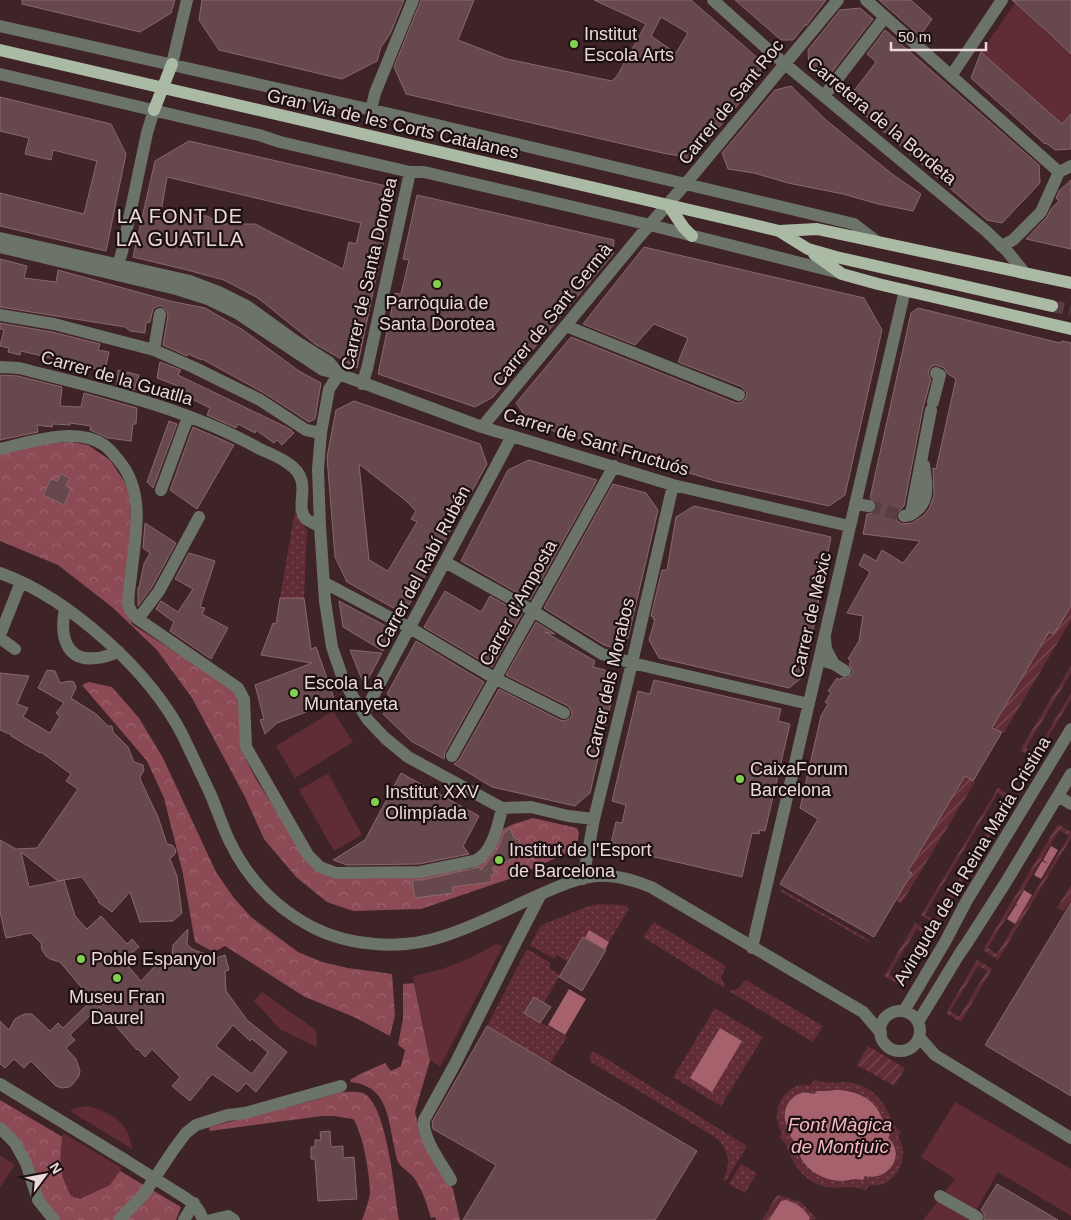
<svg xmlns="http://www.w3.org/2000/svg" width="1071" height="1220" font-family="Helvetica,sans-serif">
<defs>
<pattern id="grass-dots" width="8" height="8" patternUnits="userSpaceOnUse" patternTransform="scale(1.25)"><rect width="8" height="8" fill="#602c35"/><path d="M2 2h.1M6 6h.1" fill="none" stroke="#774a52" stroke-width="1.8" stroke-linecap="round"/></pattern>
<pattern id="forest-crowns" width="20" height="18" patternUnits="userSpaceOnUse" patternTransform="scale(1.25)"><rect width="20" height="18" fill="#8c4a55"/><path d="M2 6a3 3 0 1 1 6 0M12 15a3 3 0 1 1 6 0" fill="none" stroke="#9c636d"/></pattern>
<pattern id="garden-furrows" width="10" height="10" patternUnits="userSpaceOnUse" patternTransform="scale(1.25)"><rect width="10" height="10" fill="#602c35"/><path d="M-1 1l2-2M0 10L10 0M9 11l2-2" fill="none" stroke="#774a52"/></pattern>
</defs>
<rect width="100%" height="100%" fill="#3e2327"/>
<path fill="url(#grass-dots)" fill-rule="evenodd" d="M300 481V519L307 530 304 598H280Z
M599 904 624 905 629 909 609 942 589 930 585 938 583 937 568 962 557 955 554 959 530 945 541 925 586 907Z
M654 922 726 966 721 977 725 986 724 988 643 937Z
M527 949 551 963 549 968 560 975 544 1003 534 997 524 1013 567 1037 550 1064 487 1026Z
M746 980 823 1026 813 1042 729 991 737 989Z
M715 1008 763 1037 721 1106 673 1077Z
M592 1052 597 1053 747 1146 726 1181 723 1180C731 1163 730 1154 718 1139L591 1062 589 1057Z
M814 1079C827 1087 846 1077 864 1087 875 1092 883 1102 888 1112 893 1121 892 1126 901 1132L898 1137C912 1158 895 1189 869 1185L866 1191C850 1181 831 1195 810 1180 802 1175 795 1166 791 1157 787 1148 787 1143 779 1138L782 1133C768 1112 785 1080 811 1085ZM835 1090C877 1090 870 1109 890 1135L888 1138 895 1148 878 1177 865 1176 860 1179 845 1181 831 1179 805 1164 798 1152 792 1132 784 1114C788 1101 799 1088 815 1094L817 1091H827Z
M741 1164 757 1173 745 1193 729 1184Z"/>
<path fill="url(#forest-crowns)" d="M72 442 88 445 110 460 124 481 130 493 131 530 124 609 133 625 233 689 241 707 240 748 256 779 312 868 330 877 472 869 484 860 501 830 511 825 533 818 577 828 579 833 576 849 509 879 421 909 353 911 327 902 296 877 264 839 245 797 192 698 157 650 112 607 58 565 0 541V453L40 444Z
M89 682 112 687 139 718 163 758 216 872 234 898 251 917 298 952 322 962 348 968 392 974 395 1015 390 1036 354 1017 305 997 225 946 214 952 195 942 183 874 164 798 147 761 82 685Z
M414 983 430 1060 415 1112 422 1139 453 1189 460 1220H436L435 1217 431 1218C427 1204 422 1189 414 1178 410 1172 401 1168 398 1162 396 1157 395 1151 394 1146 388 1117 387 1086 351 1082L350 1080 360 1074 385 1063 391 1071 401 1066 405 1050 398 1045 403 1019V984Z
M340 1092C347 1092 357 1091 363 1093 387 1103 395 1195 399 1220H362C365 1212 369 1201 370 1193 370 1176 363 1132 353 1119L334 1116H322L210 1131 209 1127 318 1099Z
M0 1100 181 1207 176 1220H49L22 1161 0 1132Z"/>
<path fill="#602c35" d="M1015 3 1071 54V114L1062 124 981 52Z
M333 711 353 742 295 778 276 746Z
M328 773 362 835 334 851 299 790Z
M496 944 503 946 440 1067 430 1060 413 976C445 970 468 960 496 944Z
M262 992 316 1030 317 1047 281 1030 254 1001Z
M955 1102 1071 1169V1216L998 1172 971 1220H923L955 1179 921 1157Z
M88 1106C112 1113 129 1122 132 1149L70 1111 76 1108Z
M63 1133 122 1168 110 1185 80 1199 71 1196C58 1171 59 1160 63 1133Z
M0 1155 15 1165 0 1187Z"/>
<path fill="url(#garden-furrows)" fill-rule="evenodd" d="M1071 606V620L1004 733 993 727 1049 632 1054 634Z
M1071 666V673L1026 748 1035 753 1071 693V699L1035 759 1020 750Z
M965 776 975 782 901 904 896 900 912 874 908 871Z
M998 788 1013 797 936 925 921 915ZM998 793 1007 799 934 920 925 914Z
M1058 824 1071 832V838L998 960 983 950ZM1059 830 1069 836 997 954 988 948Z
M1071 885V903H1069L1064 911 1057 908Z
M781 889 869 940 868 942 780 891Z
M915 923 931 932 900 985 884 976ZM917 929 926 934 898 980 889 974Z
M977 960 992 969 961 1022 946 1013ZM978 966 987 971 959 1017 950 1011Z
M868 1046 905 1068 894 1086 857 1065Z
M777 1195 801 1202 817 1219 809 1220 810 1218 802 1208 789 1201 770 1220H762Z"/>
<path fill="#a6626c" d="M1051 846 1058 850 1041 879 1034 875 1042 861 1049 864 1043 860Z
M1024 890 1032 895 1015 924 1007 919 1016 905 1019 907 1016 904Z
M589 930 609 942 605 950 585 938Z
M569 989 586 999 565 1035 548 1025Z
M720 1028 742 1041 712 1092 690 1078Z
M835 1090C855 1090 873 1097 881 1116 884 1123 885 1129 890 1135L888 1138C907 1155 888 1182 865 1176L863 1180C855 1178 850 1180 843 1181 828 1181 814 1175 804 1163 798 1155 797 1143 790 1136L792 1132C774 1116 792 1085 814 1094L817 1091H827Z
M785 1200C796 1202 804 1208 810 1218L809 1220H769L781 1201Z"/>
<path fill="#67494d" stroke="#89686c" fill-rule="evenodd" d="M22 0H175L171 13 140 32 22 4Z
M202 0H404L390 34 381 47 377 61 342 79 219 50 199 20Z
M421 0H474L458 40 507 59 612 81 617 76 646 24 594 0H691L760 60 761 77 691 161H687L681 156 662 153 406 94 394 67ZM661 17 688 33 676 53 651 36Z
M735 0H826L806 26V24L793 40H781Z
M879 0H911L932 19 920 36Z
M1012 0H1071V54L1050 34Z
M860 8 873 19 825 81 809 69 808 50 840 10Z
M885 30 1039 165 1040 183 1002 223 987 220 847 100 876 62 867 54Z
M981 52 1062 124 1071 114V149L1055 150 1046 143 1045 144 971 78Z
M791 86 826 120 892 174 921 194 913 211 878 204 843 194 788 183 754 173 728 169 722 153 775 90Z
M0 97 111 124 126 154 106 251 0 226V193L84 214 97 161 53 150 51 160 25 154 29 138 0 131Z
M189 141 395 188 357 368 315 344 258 298 224 280 187 270 133 257 155 161ZM167 177 361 223 356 244 349 242 343 269 255 224H222L207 216 161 212Z
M1071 180V249L1026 239 1047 217 1051 209 1059 201 1056 198 1059 191Z
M417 195 614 240 613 254 493 397 475 407 378 374 395 293 401 294 409 260 403 259Z
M644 247 864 298 882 330 845 495 829 506 715 481 531 424 516 403 571 337 736 403H741L746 398 747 393 742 387 678 362 688 338 654 324 635 345 583 324Z
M0 259 27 266 24 278 56 282 58 270 170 301 205 308 243 330 299 371 321 383 315 419 309 422 264 393 202 359V360L188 354 187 356 163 345 168 315 167 311 162 306H158L153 309 150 322 146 323 145 333 130 331 125 327 0 307Z
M918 308 1060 343 1062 341 1071 343V606L1054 634 1049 632 992 728 1002 732 973 781 965 776 908 871 912 873 874 937 780 884 818 819 800 808 821 716 828 704 825 702 831 693 828 691 837 678 840 680 841 678H848L853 672 849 664 851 661 848 659 859 641 863 616 847 613 870 572 859 565 864 554 876 561 882 550 903 563 920 541 863 534 867 514 872 513 877 508 876 503 870 498 911 313ZM936 365 944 368 948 374 956 379 936 469 933 468 934 495 929 509 923 516 912 523 902 524 897 521 896 514 904 506 923 408 931 379 928 374 929 370 932 366Z
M0 323 52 332 100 344 98 350 109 352 105 371 21 351 20 355 8 352 9 348 0 346 4 330 0 329Z
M160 362 181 370 178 375 290 429 294 433 282 445 277 440 274 443 256 430 255 433 238 424 236 428 207 415 210 408 190 398 189 401 174 394 178 386 157 378Z
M118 370 139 375 134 390 117 385Z
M0 375 18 376 62 387 60 406 81 407 84 393 137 408 136 424H133L131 441 108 438 90 430 91 426 70 423V425L53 424 52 427 37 425 38 432 0 440Z
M354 401 480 444 487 464 409 605 397 610 347 582 335 557 327 457 336 410ZM359 464 405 500 416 511 411 519 417 522 388 571 369 560Z
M169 421 177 424 153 488 147 482Z
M193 427 234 445 197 509 170 490Z
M529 460 597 480 530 600 461 561 508 470Z
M61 474 70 478 66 486 71 489 64 505 43 495 51 479 57 481Z
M613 484 646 493 658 510 628 638 614 648 604 645 544 608Z
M694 506 831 537 804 676 789 688 659 658 649 640 655 619H653L654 617 651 616 662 570H667L676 517Z
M145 523 176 543 152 587 138 606V588H139L144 564 150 553 143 548Z
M189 553 215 561 200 607 205 608 202 614 228 628 211 659 170 631 174 622 156 609 161 601 178 612 193 589 175 579Z
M445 591 481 612 490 596 522 614 492 667 424 627Z
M280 598H304L311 649 316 647 335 701 277 723 265 734 260 720 264 719 255 685 312 663 261 655 273 623 276 624Z
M339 601 393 630 383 651 343 627Z
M536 622 555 634 545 632 595 661 593 667 605 670 615 686 590 793 575 806 492 787 454 764 459 760 499 689 560 720 565 721 571 717 572 712 568 706 506 675Z
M416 641 484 682 445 752 444 759 411 741 383 714 394 700 387 694Z
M350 650 382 653 365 685 360 675Z
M47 670 55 671 60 683 70 681 74 682 76 688 71 698 96 714 108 726H112L113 732 128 747 134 762 143 765 144 770 140 777 141 781 158 817 167 844 172 845 176 850 175 854 170 859 177 876 182 913 173 921 140 922 130 892 112 912 98 902 99 901 82 877 58 881 21 852 29 887 64 880 75 916 87 929 101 916 127 944 132 939 139 947 132 953 136 958 128 966 141 981 165 955 172 958 173 945 188 929 187 944 192 949 216 958 225 955 229 970 225 971 226 991 247 1020 287 1052 256 1092 246 1083 238 1092 212 1074 190 1101 172 1086 180 1077 152 1049 145 1057 138 1049 137 1050 99 1007 70 1035 75 1040 66 1048 76 1059 80 1071 79 1076 73 1084 69 1087 62 1088 56 1086 31 1061 24 1068 14 1059 5 1068 0 1064V1021L9 1030 15 1019 20 1016 25 1014H32L50 1031 58 1023 63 1028 92 1000 60 962 50 959 46 956 42 950 41 943 31 933 6 938 0 912V840L16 849 37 848 78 789 66 781 71 774 41 752 40 753 11 736 12 735 0 730V673L29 676 17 704 28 708 23 717 50 733 60 716 56 713 64 703 38 688ZM233 1025 250 1041 252 1039 268 1052 252 1074 216 1046Z
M654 680 781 709 778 721 790 724 765 831 760 830 759 834 752 833 742 877 615 848 616 843H611L616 822 622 823 626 805 612 801 638 691 650 694Z
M401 773 479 816 463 846 469 854 419 864 347 865 333 860 365 840Z
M510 828 514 838 519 840 524 854 492 868 495 874 491 875 492 882 452 887 453 893 415 898 412 880H422L479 867 481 870 497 850 504 833Z
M1071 903V1096L985 1045Z
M583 937 606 950 582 991 559 977Z
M534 997 551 1007 540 1023 524 1013Z
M487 1026 697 1151 655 1220H463L496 1165 433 1129 432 1122Z
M330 1131 331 1147 343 1146V1158L354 1157 357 1199 318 1201 315 1159H311V1147H315V1140H321L320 1132Z
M997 1184 1058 1220H984V1213L981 1210Z"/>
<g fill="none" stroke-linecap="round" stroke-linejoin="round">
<path stroke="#583e42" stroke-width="12" stroke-dasharray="12 6" stroke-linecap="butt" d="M869 506 904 516"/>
<path stroke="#583e42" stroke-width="12" stroke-dasharray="12 6" stroke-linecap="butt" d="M1052 306 1071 310"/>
<path stroke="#6c7368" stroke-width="12" d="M713 0 773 54 986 231 1007 251 1024 272
M866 0 1059 172
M0 26 399 116 854 224 876 241
M172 64 187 0
M0 74 259 135 280 142 410 172H424L650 225 840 273
M951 76 1002 0
M824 96 885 17
M371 110 375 93 413 0
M0 238 190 281 219 292 247 306 297 342 329 362 339 374
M1001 246 1013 240 1041 212 1059 172 1071 166
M0 247 176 289 208 299 237 313 323 370 339 374 482 427 673 485 849 526
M118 265 122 252 147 133 154 110
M0 315 54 324 154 350 193 367 260 400 306 430 321 433
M566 326 739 395
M154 350 160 314
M0 367 19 368C101 389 184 407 258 448 268 453 280 457 289 464 315 482 293 504 306 519 310 522 315 524 320 526
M339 374 329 389 321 433 318 469 320 526 325 601 332 647 343 679 353 697 368 720 385 738 408 757 502 808 531 807 568 816 594 819
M362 384 367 369 410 172
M933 402 940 375 936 373
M482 427 639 237 688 181 838 0
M0 449C30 442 77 426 104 445 110 449 115 456 120 462 146 494 135 538 131 576 130 586 127 598 129 607 131 612 134 616 138 619L238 688 244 699 246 747 308 855 320 867 336 873 420 872 474 861C492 854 498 826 502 808
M161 490 188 417
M855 504 869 506
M910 515C931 504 927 484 924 465
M904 516 910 515 912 508 931 410
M445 562 533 611 602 654 632 663 809 704
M0 573C69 598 150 671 183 736 192 755 201 774 210 793 217 809 222 825 229 840 247 878 276 908 312 927 351 947 403 950 444 936 473 927 502 912 530 899 551 890 574 878 597 876 615 874 634 880 651 887L863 1012 881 1033
M325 583 410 628 496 679 564 713
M65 609C60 633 64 662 96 658 104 658 111 654 119 652
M138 619 159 591 199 517
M0 635 21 582
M0 638 15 649
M825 638 826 649 834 664
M827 662 834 664 845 671
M364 713 512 436
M452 756 614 466
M1058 796 1071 804
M583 879 594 819 632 663 673 485
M752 948 905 290
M904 1011 945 942 966 902 1071 729
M880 1031a20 20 0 1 1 40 0a20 20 0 1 1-40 0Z
M918 1022 960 953 967 943 1006 882 1071 774
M919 1037 935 1055 1071 1138
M0 1084 125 1160
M0 1128 15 1143 26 1163 38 1200 54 1220
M451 1180C442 1164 422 1138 424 1120L455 1064 517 940 541 894
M181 1195C192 1202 199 1207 203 1220
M940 1196 977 1217
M119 1220 144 1194 174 1149 186 1133 196 1125 228 1115 245 1113 341 1086
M184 1220 194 1203
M211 1220 228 1216 234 1220"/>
<path stroke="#abbaa4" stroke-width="12" d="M0 50 750 224 779 231 808 249 836 257 1052 306
M154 110 172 64
M669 206 684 228 692 236
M779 231 817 229 1071 283
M814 254 842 274 878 284 1071 329"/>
<path stroke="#6c7368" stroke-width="12" d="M125 1160 181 1195"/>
</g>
<g fill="#81d050" stroke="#1d1012" stroke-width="2">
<circle cx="574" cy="44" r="5"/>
<circle cx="437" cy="284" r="5"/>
<circle cx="294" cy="693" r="5"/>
<circle cx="740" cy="779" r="5"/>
<circle cx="375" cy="802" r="5"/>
<circle cx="499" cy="860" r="5"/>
<circle cx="81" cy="959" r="5"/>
<circle cx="117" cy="978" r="5"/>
</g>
<g text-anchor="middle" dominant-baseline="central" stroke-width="4.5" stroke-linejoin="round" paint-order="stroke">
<g font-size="18" fill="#ead8da" stroke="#1d1012" text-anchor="start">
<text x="584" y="34">Institut<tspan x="584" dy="21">Escola Arts</tspan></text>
<text x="437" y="303" text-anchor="middle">Parròquia de<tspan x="437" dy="21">Santa Dorotea</tspan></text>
<text x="304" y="683">Escola La<tspan x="304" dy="21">Muntanyeta</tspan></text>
<text x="750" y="769">CaixaForum<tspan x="750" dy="21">Barcelona</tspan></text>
<text x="385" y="792">Institut XXV<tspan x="385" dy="21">Olimpíada</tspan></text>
<text x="509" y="850">Institut de l'Esport<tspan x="509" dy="21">de Barcelona</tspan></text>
<text x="91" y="959">Poble Espanyol</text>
<text x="117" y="997" text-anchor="middle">Museu Fran<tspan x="117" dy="21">Daurel</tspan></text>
</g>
<g font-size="18" fill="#ead8da" stroke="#1d1012">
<text transform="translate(731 102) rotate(-51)">Carrer de Sant Roc</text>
<text transform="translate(882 121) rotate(40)">Carretera de la Bordeta</text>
<text transform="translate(393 124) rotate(13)">Gran Via de les Corts Catalanes</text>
<text transform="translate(369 274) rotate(-77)">Carrer de Santa Dorotea</text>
<text transform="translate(552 315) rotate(-51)">Carrer de Sant Germà</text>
<text transform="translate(117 378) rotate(16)">Carrer de la Guatlla</text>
<text transform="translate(596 442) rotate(17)">Carrer de Sant Fructuós</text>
<text transform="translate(423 567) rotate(-62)">Carrer del Rabí Rubén</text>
<text transform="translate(518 603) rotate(-61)">Carrer d'Amposta</text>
<text transform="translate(811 615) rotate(-77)">Carrer de Mèxic</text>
<text transform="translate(610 678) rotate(-77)">Carrer dels Morabos</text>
<text transform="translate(972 861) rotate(-59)">Avinguda de la Reina Maria Cristina</text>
</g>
<g font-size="19" font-style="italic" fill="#f6b9c1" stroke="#1d1012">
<text x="840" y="1124">Font Màgica<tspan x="840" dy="22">de Montjuïc</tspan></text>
</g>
<g font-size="20" letter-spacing="1" fill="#ead8da" stroke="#1d1012">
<text x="180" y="216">LA FONT DE<tspan x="180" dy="23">LA GUATLLA</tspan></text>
</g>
</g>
<g transform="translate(45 1175) rotate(58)" stroke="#1d1012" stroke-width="4" paint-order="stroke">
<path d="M0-4L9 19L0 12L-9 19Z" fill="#ead8da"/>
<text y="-8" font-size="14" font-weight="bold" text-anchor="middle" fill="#ead8da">N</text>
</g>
<path d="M891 42v8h95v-8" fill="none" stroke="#ead8da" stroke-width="2.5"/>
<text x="898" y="42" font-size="15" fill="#ead8da" stroke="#1d1012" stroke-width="4" paint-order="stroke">50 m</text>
</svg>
